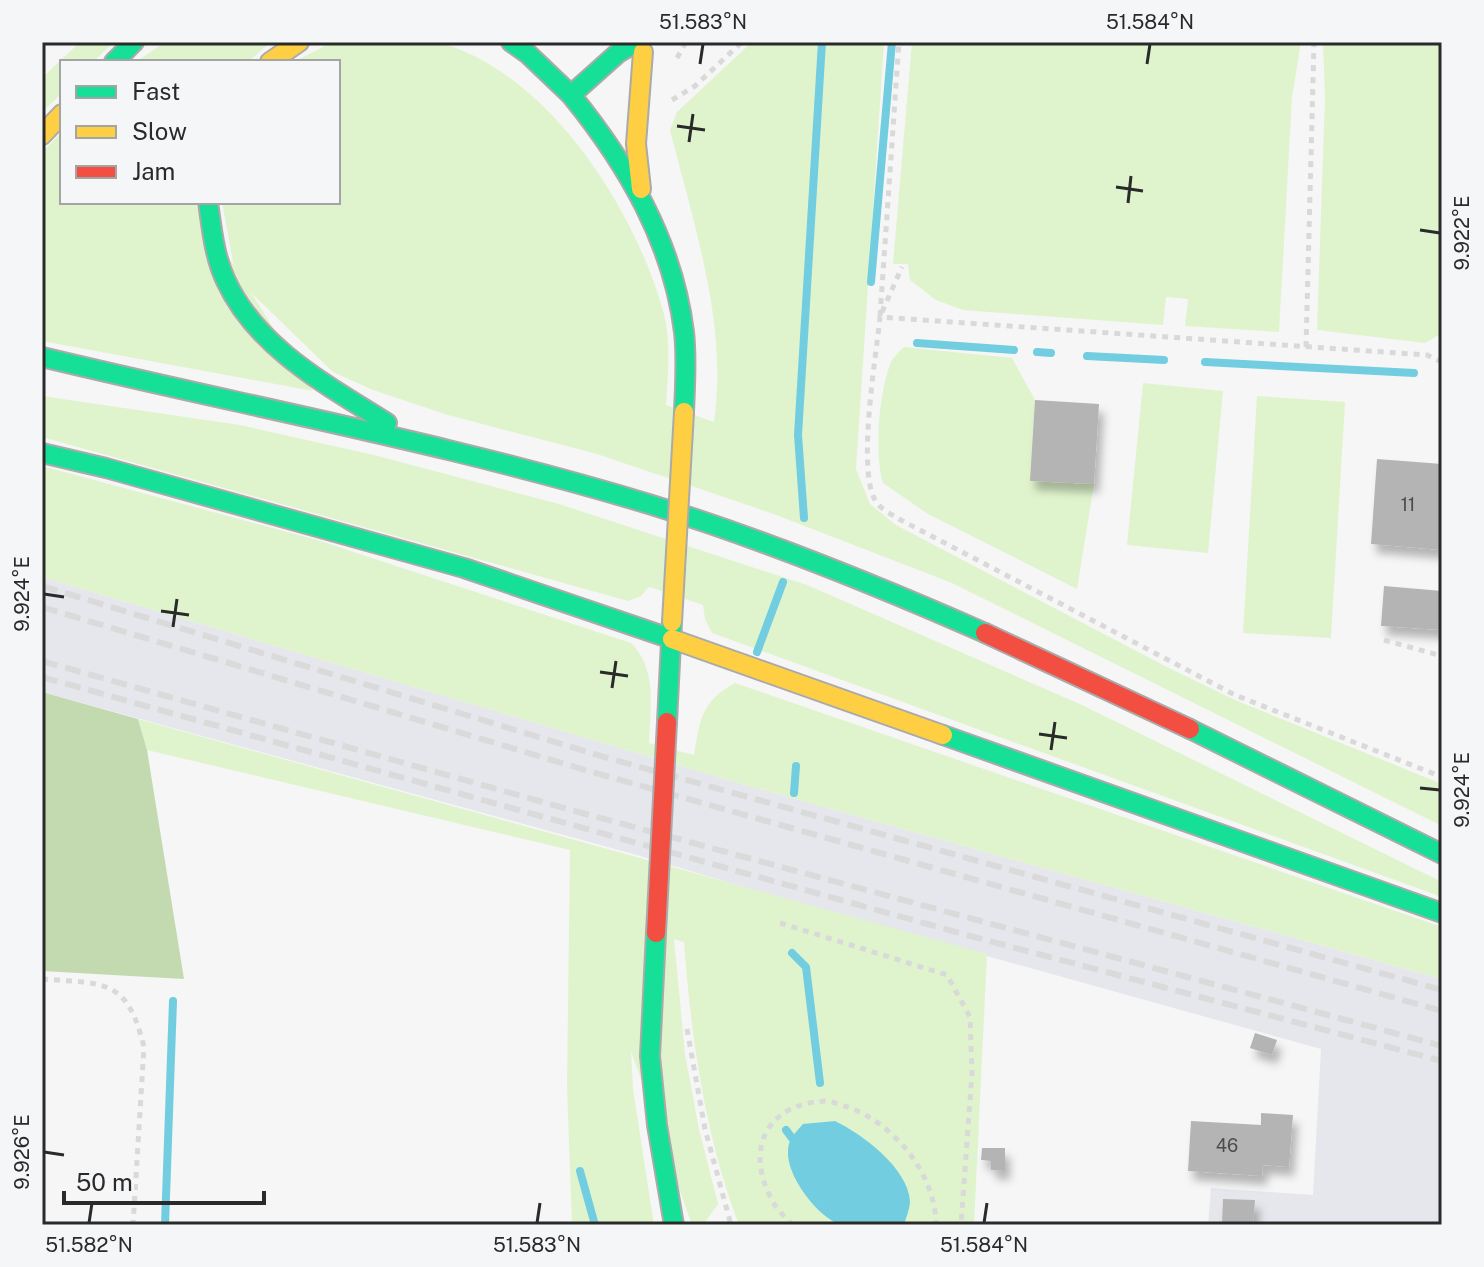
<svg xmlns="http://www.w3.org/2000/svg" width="1484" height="1267" font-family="'Public Sans',sans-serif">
<defs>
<filter id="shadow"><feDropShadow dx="5" dy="9" stdDeviation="4" flood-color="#0004"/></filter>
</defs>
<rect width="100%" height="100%" fill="#f6f6f6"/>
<path fill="#e5e7ec" d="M42 577 749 786 1442 979V1225H1208L1211 1188 1313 1195 1321 1049 818 909 637 855 42 692Z"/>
<path fill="#dff4cd" d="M80 42H114L93 62H62V93L42 112V78Z
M165 42H271L248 62H136Z
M332 42C356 42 380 42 405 42 416 42 430 40 441 43 550 74 636 211 664 314 671 343 668 375 666 405L714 422C728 323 694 226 670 130L677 112 752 42H884L856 469 870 504 896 525 1167 667 1235 700 1442 784V826L952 583 771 513 597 454 448 415 373 390 333 372 236 278 222 202H338V62H294Z
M912 42H1301L1292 97 1279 332 1185 326 1188 299 1166 297 1163 325 963 310 936 300 910 280 908 264H893Z
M1323 42H1442V333L1425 343 1317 330 1325 97Z
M62 132V202H194L313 391 42 341V152Z
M904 347 1012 358 1035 400 1031 480 1094 484 1077 589 928 514 883 483C874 453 879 391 891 362 894 356 899 352 904 347Z
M1143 383 1223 391 1208 553 1127 545Z
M42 396 240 425 374 455 559 504 807 585 1082 705 1442 882V897L712 633 705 619 703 605 653 588 649 587 641 596 628 601 42 437Z
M1257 396 1345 402 1331 638 1243 633Z
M42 466 317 540 631 643C658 670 650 707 649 743L694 755C700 719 701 702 735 683L1442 927V979L749 786 42 577Z
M138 719 987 954 974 1225H739C705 1135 691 1038 684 942L674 939 685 1054 699 1129 718 1204 703 1225H692L631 1051 633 1089 654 1225H572L567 1086 570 850 147 750Z"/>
<path fill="#c3dab0" d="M42 692 138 719 147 750 184 979 42 971Z"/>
<path fill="#73cde0" d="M835 1121C862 1134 908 1168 910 1201 910 1208 906 1218 904 1225 887 1225 856 1229 841 1225 817 1217 786 1175 788 1151 788 1139 796 1132 803 1124Z"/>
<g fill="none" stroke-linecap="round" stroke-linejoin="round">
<path stroke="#73cde0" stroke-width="8" d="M871 282 892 42
M917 343 1014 350
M1037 352 1051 353
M1087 356 1164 360
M1205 362 1414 373
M804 518 798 435 822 42
M757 652 783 582
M794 793 796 766
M792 953 806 967 820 1083
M786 1130 798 1146
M580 1171 595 1225
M165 1225 173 1001"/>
</g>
<path fill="#b4b4b4" filter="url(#shadow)" d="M1035 400 1099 404 1094 484 1030 481Z
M1377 459 1442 464V550L1371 544Z
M1384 586 1442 591V630L1381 626Z
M1255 1033 1277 1040 1272 1055 1250 1048Z
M1261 1113 1293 1115 1289 1167 1263 1165 1262 1176 1188 1171 1191 1121 1261 1125Z
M982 1148H1005V1171L991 1170V1161L981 1160Z
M1223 1199 1255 1200 1253 1225H1222Z"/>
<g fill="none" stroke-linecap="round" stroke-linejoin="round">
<g stroke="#aaaaab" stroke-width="22">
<path id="fast" d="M511 42 528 54 571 95
M636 42 618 53 571 95C627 164 673 242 684 332 687 358 685 385 684 412
M114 62 134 42
M208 202C212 229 214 256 226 281 257 348 327 385 387 423
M42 357C245 406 452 444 652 505 766 540 876 585 985 633
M42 453 106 468 464 568 672 639
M667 722 672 622
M1190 729 1442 854
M943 735 1442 913
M656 933 650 1056 657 1125 674 1225"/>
</g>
<g stroke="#aaaaab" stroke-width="22">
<path id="slow" d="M270 62 299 42
M42 135 62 114
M641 189 636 144 643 52
M672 639 943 735"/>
</g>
<g stroke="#aaaaab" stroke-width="22">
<path id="jam" d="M985 633 1190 729"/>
</g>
<path stroke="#d9d9d9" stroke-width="5" stroke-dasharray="6 6" stroke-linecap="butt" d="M677 58 686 42
M672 100 695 86 742 42
M882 312 902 267
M880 316 899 42
M1306 347 1314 42
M1442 362 1427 355 880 317C876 358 857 467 875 500 879 508 891 514 899 519L1235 695 1442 777
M1384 640 1442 656
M780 923 947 975 970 1017 972 1073 961 1225
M42 979C106 984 127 978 144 1047L133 1225
M687 1029 705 1129 731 1225
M793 1225C786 1218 777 1210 773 1202 744 1151 765 1104 825 1101 832 1101 841 1105 848 1107 895 1124 936 1175 936 1225"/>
<use href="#fast" stroke="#16e098" stroke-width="18"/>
<use href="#slow" stroke="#ffcf43" stroke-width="18"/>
<use href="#jam" stroke="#f24e42" stroke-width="18"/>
<path stroke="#dadadb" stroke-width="6" stroke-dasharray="16 8" stroke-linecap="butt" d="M42 586 604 757 1442 990
M42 607 585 770 1442 1011
M42 661 571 810 1442 1046
M42 677 963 934 1442 1061"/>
<g stroke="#aaaaab" stroke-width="22" stroke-linecap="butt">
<path id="slow-bridge" d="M672 622 684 412"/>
</g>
<g stroke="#aaaaab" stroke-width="22" stroke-linecap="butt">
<path id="jam-bridge" d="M656 933 667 722"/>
</g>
<use href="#slow-bridge" stroke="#ffcf43" stroke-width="18"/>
<use href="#jam-bridge" stroke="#f24e42" stroke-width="18"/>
</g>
<path fill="none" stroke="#2a2a2b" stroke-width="3" d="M700 64 703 44M1147 64 1150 44M677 126 705 130M689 142 693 114M1116 187 1143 191M1128 203 1131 176M1420 230 1440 233M44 594 64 597M161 611 189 615M173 627 177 599M600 672 628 676M612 688 616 661M1039 734 1067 738M1051 750 1055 722M1420 788 1440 790M44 1152 64 1155M89 1223 92 1203M537 1223 540 1203M984 1223 987 1203"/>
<g text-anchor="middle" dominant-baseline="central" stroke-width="8" stroke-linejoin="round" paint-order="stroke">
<g font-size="18" fill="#4c4c4d">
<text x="1408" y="504">11</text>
<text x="1227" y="1145">46</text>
</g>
</g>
<rect width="1484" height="1267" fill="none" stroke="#f5f6f7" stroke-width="88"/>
<rect x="60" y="60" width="280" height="144" fill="#f5f6f7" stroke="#a4a4a5" stroke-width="2"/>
<rect x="76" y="86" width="40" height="12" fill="#16e098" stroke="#a4a4a5" stroke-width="2"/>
<text x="132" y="100" font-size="24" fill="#2a2a2b">Fast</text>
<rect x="76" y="126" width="40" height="12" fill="#ffcf43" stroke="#a4a4a5" stroke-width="2"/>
<text x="132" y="140" font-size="24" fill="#2a2a2b">Slow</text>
<rect x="76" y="166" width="40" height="12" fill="#f24e42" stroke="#a4a4a5" stroke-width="2"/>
<text x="132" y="180" font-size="24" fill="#2a2a2b">Jam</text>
<path d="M64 1191v12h200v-12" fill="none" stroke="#2a2a2b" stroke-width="4"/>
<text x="76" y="1191" font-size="24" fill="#2a2a2b" stroke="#f5f6f7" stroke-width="6" paint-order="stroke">50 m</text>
<rect x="44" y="44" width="1396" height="1179" fill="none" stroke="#2a2a2b" stroke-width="3"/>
<g font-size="20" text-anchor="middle" fill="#2a2a2b">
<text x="703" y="29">51.583°N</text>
<text x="1150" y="29">51.584°N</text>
<text transform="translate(1462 233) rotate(-90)" y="7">9.922°E</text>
<text transform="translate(22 594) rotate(-90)" y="7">9.924°E</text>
<text transform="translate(1462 790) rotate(-90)" y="7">9.924°E</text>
<text transform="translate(22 1152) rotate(-90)" y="7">9.926°E</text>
<text x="89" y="1252">51.582°N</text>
<text x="537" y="1252">51.583°N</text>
<text x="984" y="1252">51.584°N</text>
</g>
</svg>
